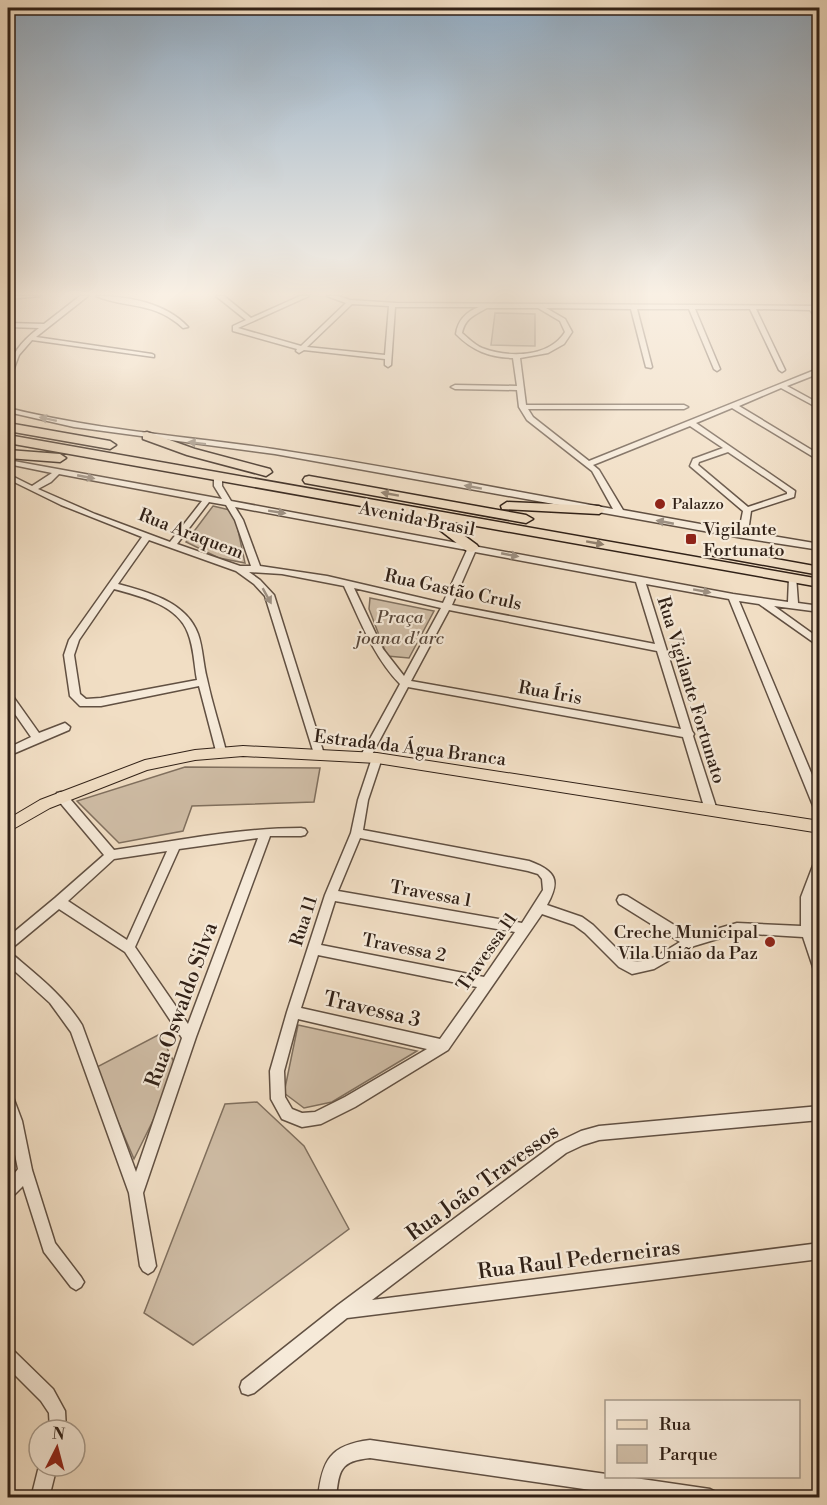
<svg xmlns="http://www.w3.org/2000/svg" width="827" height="1505" font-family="'Libre Bodoni',serif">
<rect width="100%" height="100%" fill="#f1dec4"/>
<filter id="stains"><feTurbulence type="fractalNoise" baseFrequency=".00333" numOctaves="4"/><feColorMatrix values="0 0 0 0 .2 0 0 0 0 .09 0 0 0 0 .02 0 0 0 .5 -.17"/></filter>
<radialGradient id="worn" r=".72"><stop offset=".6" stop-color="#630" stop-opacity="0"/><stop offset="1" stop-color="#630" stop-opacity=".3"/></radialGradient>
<path fill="#d0bea7" stroke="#80705f" stroke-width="1.5" d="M495 313 535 314V346L491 345Z
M213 506 234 511 245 563 219 558 186 542Z
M370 598 434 611 409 658 387 656 369 609Z
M185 767 320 768 314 802 192 806 183 831 119 843 77 801Z
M298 1025 417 1051 332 1102 304 1108 284 1093Z
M160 1034 178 1070 134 1159 95 1068Z
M257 1102 304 1146 349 1229 193 1345 144 1313 225 1104Z"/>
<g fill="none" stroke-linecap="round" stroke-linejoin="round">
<g stroke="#615042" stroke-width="3">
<path id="minor" d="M8 296H40L8 299Z
M80 296H88L36 337 152 354 154 355V357L32 340 19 355 11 376 8 378C8 356 22 341 39 328L8 327V323L44 324Z
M96 296C128 296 166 303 188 327L183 328C154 301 128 309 96 296Z
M216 296H224L251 318 300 296H309L238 328 301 346 346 303 327 296H338L350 300 396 303 820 306V310H816L820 316V324L810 310 756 309 785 370 782 372 779 370 750 309H695L720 369 717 371 714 369 689 309H637L652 367 651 368 646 367 631 309 546 308 565 319 572 332 564 344 548 353 520 358 526 405H684L688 407 684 409H528L533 417 589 461 820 368V373L787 386 820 404V409L781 388 739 406 820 455V461L732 408 696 423 795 491 794 497 751 511 748 532 820 544V550L743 538 275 454 74 427 8 412V408C95 430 184 436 273 449 387 466 500 489 613 509L592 471 527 420 519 407 517 390 455 389 451 387 455 385 517 386 513 358C489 357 473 351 456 334 458 320 466 312 479 307H395L391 365 388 367 385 365V359L304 350 299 353 296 351 297 349 233 331V326L246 320ZM352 304 389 306 385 355 307 347ZM487 308H538L560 321 565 332C549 358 508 358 482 348 475 345 468 338 462 333 465 318 475 315 487 308ZM690 426 723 448 693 459 690 466 743 511 739 531 623 510 599 470 593 465ZM728 452 787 492V494L748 507 698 465 699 462Z
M8 460 222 499 214 486V475L218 473 222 475V486L231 501 733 594 788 602 789 578 793 575 796 576 798 603 820 606V612L774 606 820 639V647L759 604 739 601 820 794V812L816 811 814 808 729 599 646 584 692 731 694 734 693 736 717 810 715 813H707L705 810 683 737 408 687 369 760H361L360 757 400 684C373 656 360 620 344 586L282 574 249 572 260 580 274 595 324 754 319 758 315 757 265 596 254 584 236 571 149 540 118 584C147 592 186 601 198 634 203 648 203 664 207 679 212 703 220 727 226 751L221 755 216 751 199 686 101 706H80L70 696 64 655 69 640 142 537 61 505 8 479V474L32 486 52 473 8 464ZM59 474 202 501 170 542 95 514 38 489 51 482ZM209 502 226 505 235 520 251 566H240L177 544ZM235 507 467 550 443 603 327 576 260 566 243 520ZM475 552 636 582 655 644 452 605ZM354 588 441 608 404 676 383 649ZM114 589C140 596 178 605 188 633 194 648 194 664 197 680L101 698 86 699 80 694 74 655 79 640ZM449 610 657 651 681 729 411 681Z
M8 693 12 695 39 733 65 723 70 727 69 730 8 756V748L31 737 8 704Z
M377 754 382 758 368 800 363 830 529 861C556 871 561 880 547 905L582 917 593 925 627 959C644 968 666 950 680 942L619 904 617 900 619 896 623 895 627 896 692 936 737 923 801 926V897L814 863 816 860 820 858V880L813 897V932L820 950V975L816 974 814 970 803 937 737 933 694 946 654 969 632 974 619 967 585 933 574 925 542 914 448 1050 355 1107 321 1124 302 1127 282 1119 271 1099 270 1071 287 1012 325 895 351 833 358 800 372 758ZM360 838 528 871 538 874 542 879 543 890 522 923 338 891ZM335 901 515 932 484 977 321 945ZM318 955 477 987 440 1039 301 1008ZM298 1019 427 1049 345 1097 315 1112 302 1113 292 1109 285 1097 284 1071Z
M61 792 65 793 114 850C176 841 238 828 301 828L305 829 307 832 305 835 301 836H270L196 1037 143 1193 156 1266 153 1271 148 1274 143 1271 140 1266 129 1193 71 1032 50 1003 8 965V953L12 954C38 976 64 996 82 1025L136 1172 182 1038 125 952 59 909 12 948 8 949V937L55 898 104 855 57 799 56 796 57 793ZM258 838 188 1024 135 947 179 849ZM167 851 127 940 68 901 114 859Z
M8 1095 13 1097 22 1121 32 1170 55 1243 81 1277 84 1282 81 1287 76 1290 71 1287 44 1252 23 1186 13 1196 8 1198V1182L18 1169 8 1120Z
M820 1106V1120L599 1140 583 1145 566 1153 372 1300 820 1243V1259L347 1318 254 1393 248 1395 242 1393 240 1387 242 1381 338 1305 556 1143 581 1131 599 1126Z
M8 1349 14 1351 53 1389 65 1411 66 1430H50L49 1413 41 1401 8 1368Z
M370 1440 606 1474V1476H621L710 1489 716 1492 719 1498H646L370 1458C340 1461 339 1470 336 1498H318C322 1460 330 1445 370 1440Z
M39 1466H57L49 1498H31Z"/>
</g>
<g stroke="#312117" stroke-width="2">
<path id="major" d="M243 746 377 753 820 821V833L377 763 243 756 195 760 147 770 50 808 8 832V819L40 800 145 760 195 750Z"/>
</g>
<g stroke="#312117" stroke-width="3">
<path id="highway" d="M8 423 110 441 116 445 110 449 8 431Z
M147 432 195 449 270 469 272 472 266 476 187 455 143 439V433Z
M8 435 820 579V587L443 520 477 545 479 548 472 552 467 551 423 517 8 443Z
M8 450 60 454 66 458 60 462 8 458Z
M309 476 526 515 533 519 526 523 305 483 303 480 305 477Z
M507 502 599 506 605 510 599 514 502 509 501 506Z
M714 548 820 567V575L709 555 707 552Z"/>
</g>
<use href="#minor" fill="#f6ead9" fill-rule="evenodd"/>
<use href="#major" fill="#f1dec4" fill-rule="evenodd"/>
<use href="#highway" fill="#f1dec4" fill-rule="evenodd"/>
</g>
<defs><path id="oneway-solid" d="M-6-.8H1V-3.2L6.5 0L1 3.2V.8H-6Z" transform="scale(1.5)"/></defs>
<g fill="#9d9082">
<use href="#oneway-solid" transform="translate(48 419) rotate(-168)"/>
<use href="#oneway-solid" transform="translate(197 443) rotate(-173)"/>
<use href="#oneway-solid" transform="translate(86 477) rotate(11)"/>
<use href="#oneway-solid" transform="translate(473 487) rotate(-170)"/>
<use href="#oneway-solid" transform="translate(277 512) rotate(9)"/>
<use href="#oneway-solid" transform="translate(665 522) rotate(-169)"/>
<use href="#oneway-solid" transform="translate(510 555) rotate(11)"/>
<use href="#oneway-solid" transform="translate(702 591) rotate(10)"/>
<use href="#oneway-solid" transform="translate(267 596) rotate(61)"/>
</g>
<g fill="#91806e">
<use href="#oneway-solid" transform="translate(390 494) rotate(-170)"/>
<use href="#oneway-solid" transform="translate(595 543) rotate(10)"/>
</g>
<linearGradient id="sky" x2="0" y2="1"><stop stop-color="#91abc2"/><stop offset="0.58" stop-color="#f9f0e4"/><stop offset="1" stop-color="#f9f0e4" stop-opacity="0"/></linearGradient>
<rect width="827" height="507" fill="url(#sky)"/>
<g fill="#8f2418" stroke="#f6ead9" stroke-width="2">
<circle cx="660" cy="504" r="6"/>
<rect x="685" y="533" width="12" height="12" rx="3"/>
<circle cx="770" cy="942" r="6"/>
</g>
<g text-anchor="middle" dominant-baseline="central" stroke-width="4.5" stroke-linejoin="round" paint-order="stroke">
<g font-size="15" fill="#312117" stroke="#f6ead9" text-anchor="start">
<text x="672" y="504">Palazzo</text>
</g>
<g font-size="18" fill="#312117" stroke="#f6ead9">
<text transform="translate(417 519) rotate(11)">Avenida Brasil</text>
<text transform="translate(191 534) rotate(21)">Rua Araquem</text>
<text transform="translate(453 590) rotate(12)">Rua Gastão Cruls</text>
<text transform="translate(691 690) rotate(73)">Rua Vigilante Fortunato</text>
<text transform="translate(550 693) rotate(10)">Rua Íris</text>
<text transform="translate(410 748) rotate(7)">Estrada da Água Branca</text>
<text transform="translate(431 894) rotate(10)">Travessa 1</text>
<text transform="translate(304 921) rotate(-72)">Rua 11</text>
<text transform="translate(404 948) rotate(11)">Travessa 2</text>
<text transform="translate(487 952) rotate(-55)">Travessa 11</text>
</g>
<g font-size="18" fill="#312117" stroke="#f6ead9" text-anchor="start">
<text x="703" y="529">Vigilante<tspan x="703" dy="21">Fortunato</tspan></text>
<text x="758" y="932" text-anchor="end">Creche Municipal<tspan x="758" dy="21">Vila União da Paz</tspan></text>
</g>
<g font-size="18" font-style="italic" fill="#59483b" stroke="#f6ead9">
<text x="400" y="617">Praça<tspan x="400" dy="21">joana d'arc</tspan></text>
</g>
<g font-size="21" fill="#312117" stroke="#f6ead9">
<text transform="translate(182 1005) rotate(-70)">Rua Oswaldo Silva</text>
<text transform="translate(372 1010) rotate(13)">Travessa 3</text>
<text transform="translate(483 1183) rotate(-36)">Rua João Travessos</text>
<text transform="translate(579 1260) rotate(-7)">Rua Raul Pederneiras</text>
</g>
</g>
<rect width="827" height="1505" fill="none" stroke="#f1dec4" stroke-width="30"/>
<rect x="9" y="9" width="809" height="1487" fill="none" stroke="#312117" stroke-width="3"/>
<rect x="15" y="15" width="797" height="1475" fill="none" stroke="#312117" stroke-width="1.5"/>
<rect x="605" y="1400" width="195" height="78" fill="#f6ead9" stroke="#a79a8b" stroke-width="1.5"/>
<rect x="617" y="1420" width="30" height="9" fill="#f1dec4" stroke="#a79a8b" stroke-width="1.5"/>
<text x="659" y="1430" font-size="18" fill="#312117">Rua</text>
<rect x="617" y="1445" width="30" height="18" fill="#d0bea7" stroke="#a79a8b" stroke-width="1.5"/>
<text x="659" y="1460" font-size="18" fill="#312117">Parque</text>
<g transform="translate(57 1448) rotate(6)"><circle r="28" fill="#f6ead9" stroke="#a79a8b" stroke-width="1.5"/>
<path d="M0-4.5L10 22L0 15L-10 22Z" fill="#8f2418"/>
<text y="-9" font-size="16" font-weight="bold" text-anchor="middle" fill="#312117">N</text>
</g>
<rect width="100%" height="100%" filter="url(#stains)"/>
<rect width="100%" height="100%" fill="url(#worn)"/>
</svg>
